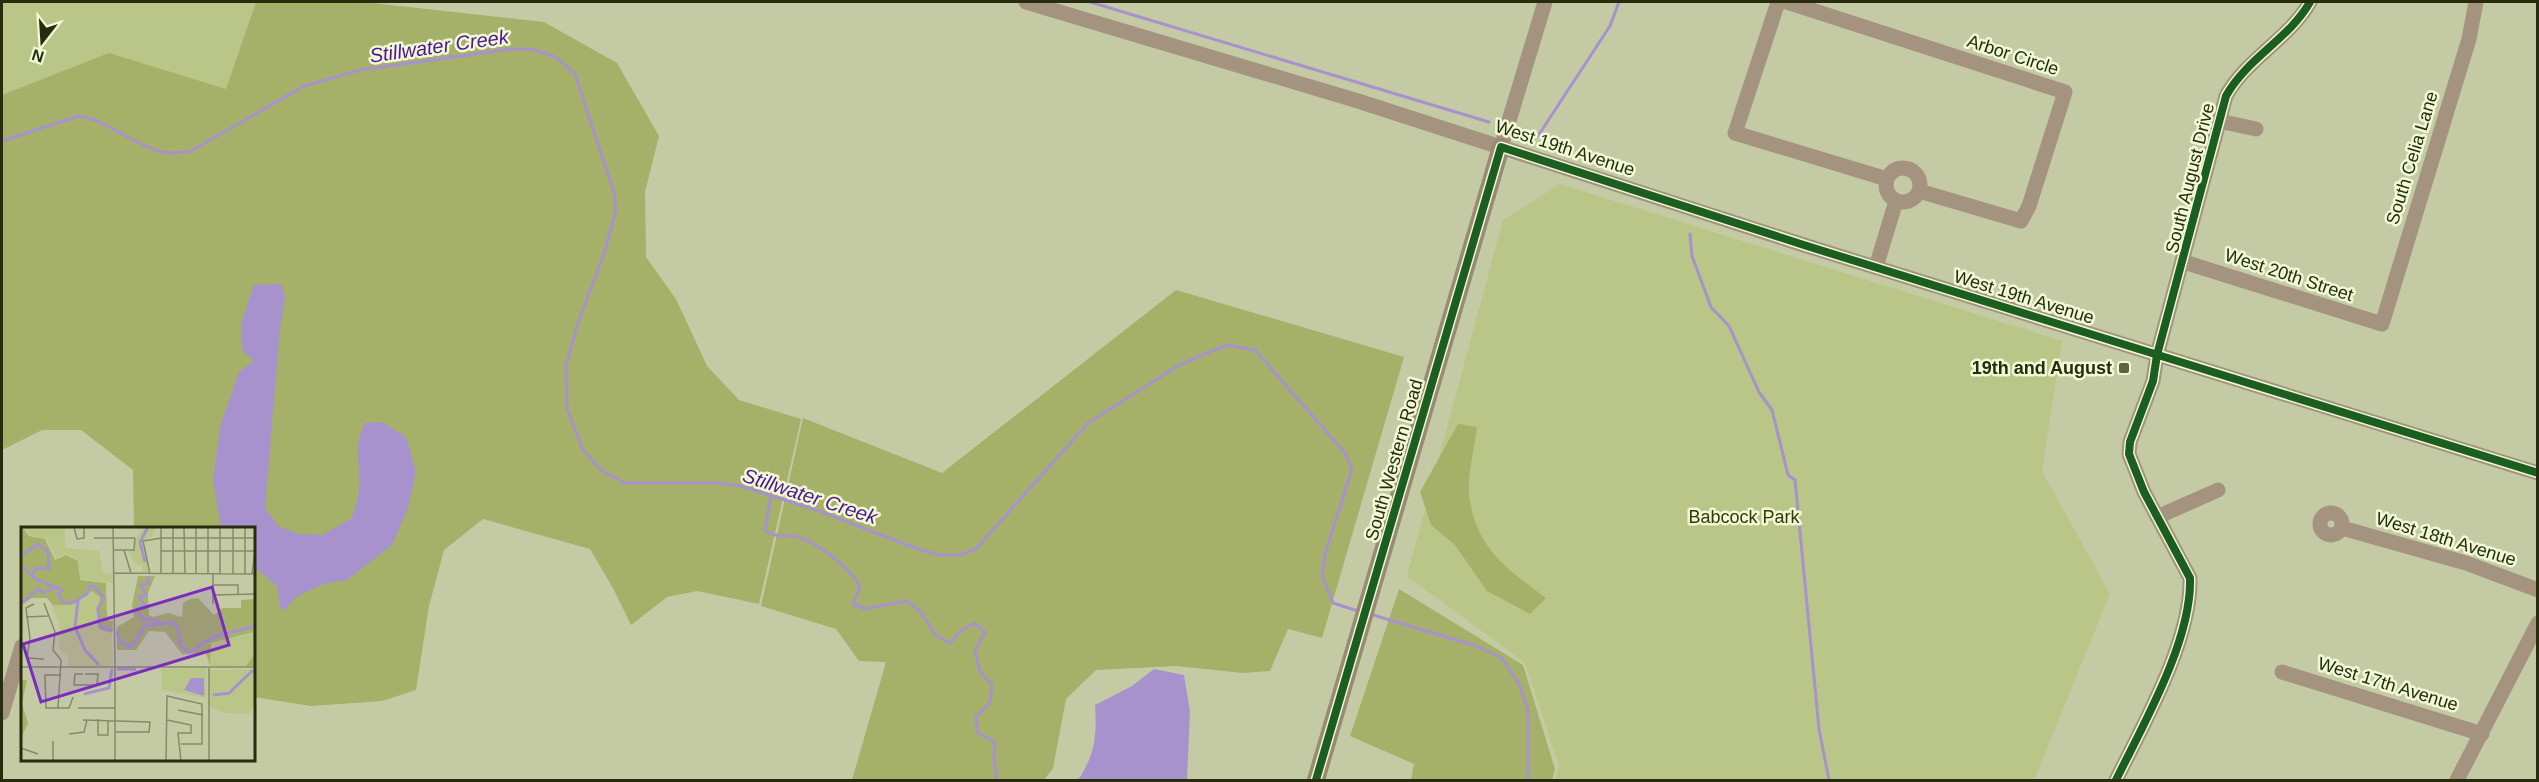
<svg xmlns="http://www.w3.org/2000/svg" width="2539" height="782" font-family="Arial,sans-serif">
<rect width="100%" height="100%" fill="#c4cba4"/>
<path fill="#bac588" d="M2 2H256L226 89 109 54 2 95Z
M1560 184 2062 341 2042 471 2110 594 2034 780H1555L1559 766 1525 663 1407 576 1503 220Z"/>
<path fill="#a5b069" d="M256 2H363L544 22 617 63 659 136 645 192 646 257 676 299 707 366 739 400 801 419 759 604 697 591 667 597 631 625 614 590 590 549 483 519 444 550 429 606 416 690 382 701 311 706 254 697V528H134L133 470 81 430H42L2 450V95L109 53 226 89Z
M1176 290 1404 357 1322 638 1288 629 1270 671 1243 673 1176 666 1096 670 1066 699 1053 768 1044 780H852L886 662 859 661 836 629 761 606 803 418 942 473Z
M1458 424 1477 427C1475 445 1467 478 1469 495 1476 549 1506 568 1546 598L1530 614 1487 591 1455 545 1431 525 1420 492Z
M1399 589 1523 665 1555 769 1552 780H1411L1414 764 1350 736Z"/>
<path fill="#a792ce" d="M281 284 285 297 280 329 265 508 278 526 298 534 322 535 352 518C356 505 360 493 359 480 359 456 354 446 365 423L382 422 406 437 416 472 408 508 392 545 347 580 323 584 296 597 284 610 280 608 277 586 254 567V528H221L213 480 220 427 239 372 254 361 242 350 241 323 254 285Z
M1154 669 1184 675 1190 711 1187 780H1078C1095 755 1097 735 1095 705L1132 686Z"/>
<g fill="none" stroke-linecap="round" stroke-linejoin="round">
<path stroke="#a792ce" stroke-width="3" d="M1090 2 1489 122
M1538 136 1610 26 1619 2
M2 141 79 116C110 120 142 153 172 153 178 153 184 152 191 151L304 86 360 70 511 49H531L556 57 575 74 614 192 616 211 604 254 579 320 566 365 567 409 583 450 602 471 625 483H719L741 486 819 511 907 545 938 555H960L976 549 1088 423 1181 364 1227 345 1255 350 1345 453 1352 469 1325 554 1322 576 1333 603 1358 611
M1690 234 1692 256 1711 307 1729 326 1759 392 1772 410 1788 475 1795 480 1819 729 1829 780
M771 495 765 531C775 537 782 535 793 536 815 540 850 567 860 587L853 604 865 609 907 601 921 612 936 636 950 643 962 630 974 623 985 632 975 651 980 672 992 684 990 702 976 717 977 732 995 742 994 761 997 780
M1370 614 1473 645 1502 658 1519 684 1528 710V780"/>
<path stroke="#a4937f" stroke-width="15" d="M1026 2 1358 101 1807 246 2538 473
M1778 2 1735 133 1887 179
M1787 2 2065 92 2029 206 2021 221 1919 191
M2219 121 2256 129
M1501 147 1545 2
M1886 185a17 17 0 1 1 34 0a17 17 0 1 1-34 0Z
M2184 262 2382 324 2469 39 2476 2
M1876 267 1896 201
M2320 524a11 11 0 1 1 22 0a11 11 0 1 1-22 0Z
M2157 517 2218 490
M2342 528 2466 563 2538 590
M2282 672 2482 734
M2 713 22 646
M2116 780C2143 725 2192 640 2190 578L2144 492 2129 454 2130 442 2153 381 2157 355 2226 96C2247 58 2289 39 2310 2
M2457 780 2538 623"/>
<path stroke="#988a73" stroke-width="18" d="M1316 780 1501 147"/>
<g stroke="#f0f8d5" stroke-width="11">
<path id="cycleway" d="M1316 780 1501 147 1807 246 2538 473
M2116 780C2143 725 2192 640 2190 578L2144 492 2129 454 2130 442 2153 381 2157 355 2226 96C2247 58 2289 39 2310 2"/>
</g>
<use href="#cycleway" stroke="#1b5e20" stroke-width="8"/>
</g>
<rect fill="#5e6443" stroke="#f0f8d5" stroke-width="2" x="2118" y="362" width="12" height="12" rx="3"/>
<g text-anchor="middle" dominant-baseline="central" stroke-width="5" stroke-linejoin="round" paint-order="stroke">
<g font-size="18" fill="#272c0f" stroke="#f0f8d5">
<text transform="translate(2013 55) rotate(18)">Arbor Circle</text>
<text transform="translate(1565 148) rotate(18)">West 19th Avenue</text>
<text transform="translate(2412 158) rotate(-73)">South Celia Lane</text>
<text transform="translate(2190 178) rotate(-76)">South August Drive</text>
<text transform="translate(2289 275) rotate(18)">West 20th Street</text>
<text transform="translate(2024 297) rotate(17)">West 19th Avenue</text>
<text transform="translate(1394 460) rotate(-74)">South Western Road</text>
<text transform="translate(2446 539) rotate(17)">West 18th Avenue</text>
<text transform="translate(2388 684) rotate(17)">West 17th Avenue</text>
</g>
<g font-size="18" font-weight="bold" fill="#272c0f" stroke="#f0f8d5" text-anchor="end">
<text x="2112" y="368">19th and August</text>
</g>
<g font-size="18" fill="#333904" stroke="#f0f8d5">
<text x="1744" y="517">Babcock Park</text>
</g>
<g font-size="20" font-style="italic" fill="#4e1691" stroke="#f0f8d5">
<text transform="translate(439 46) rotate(-8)">Stillwater Creek</text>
<text transform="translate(810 496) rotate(18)">Stillwater Creek</text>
</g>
</g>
<g transform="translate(21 527)">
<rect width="234" height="234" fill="#c4cba4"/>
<path d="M2 0H44V21L78 24 82 46 91 47 92 56 59 52 58 34 46 27 35 31 26 13 9 8ZM123 0H134L131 10 121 15 128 45H121V39L115 38 107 24 114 23 115 11ZM71 64 79 70 75 96 91 107 92 135 89 139H48L46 129 38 121 39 100 31 78 59 75ZM233 105V128L225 139H189L190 116ZM186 141 185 171 141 163 140 142ZM234 142V179L228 187 203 186 188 180 189 143Z" fill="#bac588"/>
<path d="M1 0 8 9 24 12 34 33 45 28 57 34 59 53 85 56 86 93 92 94 91 106 80 103 76 96 79 70 71 64 50 78H32L26 71H11L0 78ZM117 49H134L127 66 128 88 132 90 147 86 161 90 162 76 169 72 177 71 193 88 202 81H220V73L234 72V139H225L233 128 232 105 190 116 189 139 185 126 161 127 144 105 128 104 115 123H96V100L113 90 111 78ZM0 153H6L1 177 7 196 0 211Z" fill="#a5b069"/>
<path d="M170 151H183V169L163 163Z" fill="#a792ce"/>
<path fill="none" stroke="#a792ce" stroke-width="3" d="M0 29 17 17 27 25 28 42 15 41 11 48M124 35 119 15 127 0M0 38 16 53 41 63 37 67 43 76 53 75 66 67 69 59H73L83 71 77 81 79 100 92 103M127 49 128 56 120 58 125 68 118 70 124 78 116 81 121 93 131 92 140 97M57 73 54 100 64 123 78 138M2 75 17 62 22 66 35 60M96 104 98 114 110 120 125 98 153 96 158 103 159 117 168 126 192 110 234 99M96 142H115M63 167 88 161 91 142M192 168 208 166 232 143"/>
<path fill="none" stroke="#858b68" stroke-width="1.5" d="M53 0 56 12 63 11V0M92 0 94 141M140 0V47M152 0V47M163 0 164 47M175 0V47M187 0V47M199 0V47M212 0V47M73 11H114M140 11H234M93 23H113L114 11M103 23 110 46M140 24H234M93 46 234 47M129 47 122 14 140 11M224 47V0M231 47 234 24M192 58H217V68M192 68 234 67M23 76 34 105 32 123 40 133 37 181M13 77 5 81 9 111 6 131 23 132M192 77V47M5 90 27 89M0 140H234M94 141V234M188 141V234M62 147H54L53 158H76L77 147H64M40 148H24L25 181H48L52 170M57 181H94M157 183 182 188M77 192V208H87V193M62 193 129 195 128 205H94M146 193 170 198V206H157L160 234M48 207 63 205 66 193M32 214V234M0 221 17 227M145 234 146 169 181 177V217H160"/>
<path fill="#7b2cbf" fill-opacity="0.15" stroke="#7b2cbf" stroke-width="3" d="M191 60 208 118 20 175 2 117Z"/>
<rect width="234" height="234" fill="none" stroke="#272c0f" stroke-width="3"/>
</g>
<rect width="2539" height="782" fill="none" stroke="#272c0f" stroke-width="6"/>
<g transform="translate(42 42) rotate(197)" stroke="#f0f8d5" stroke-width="4.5" paint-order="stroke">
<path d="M0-4.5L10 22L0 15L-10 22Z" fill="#272c0f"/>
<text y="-9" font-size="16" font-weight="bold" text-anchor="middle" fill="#272c0f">N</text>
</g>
</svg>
